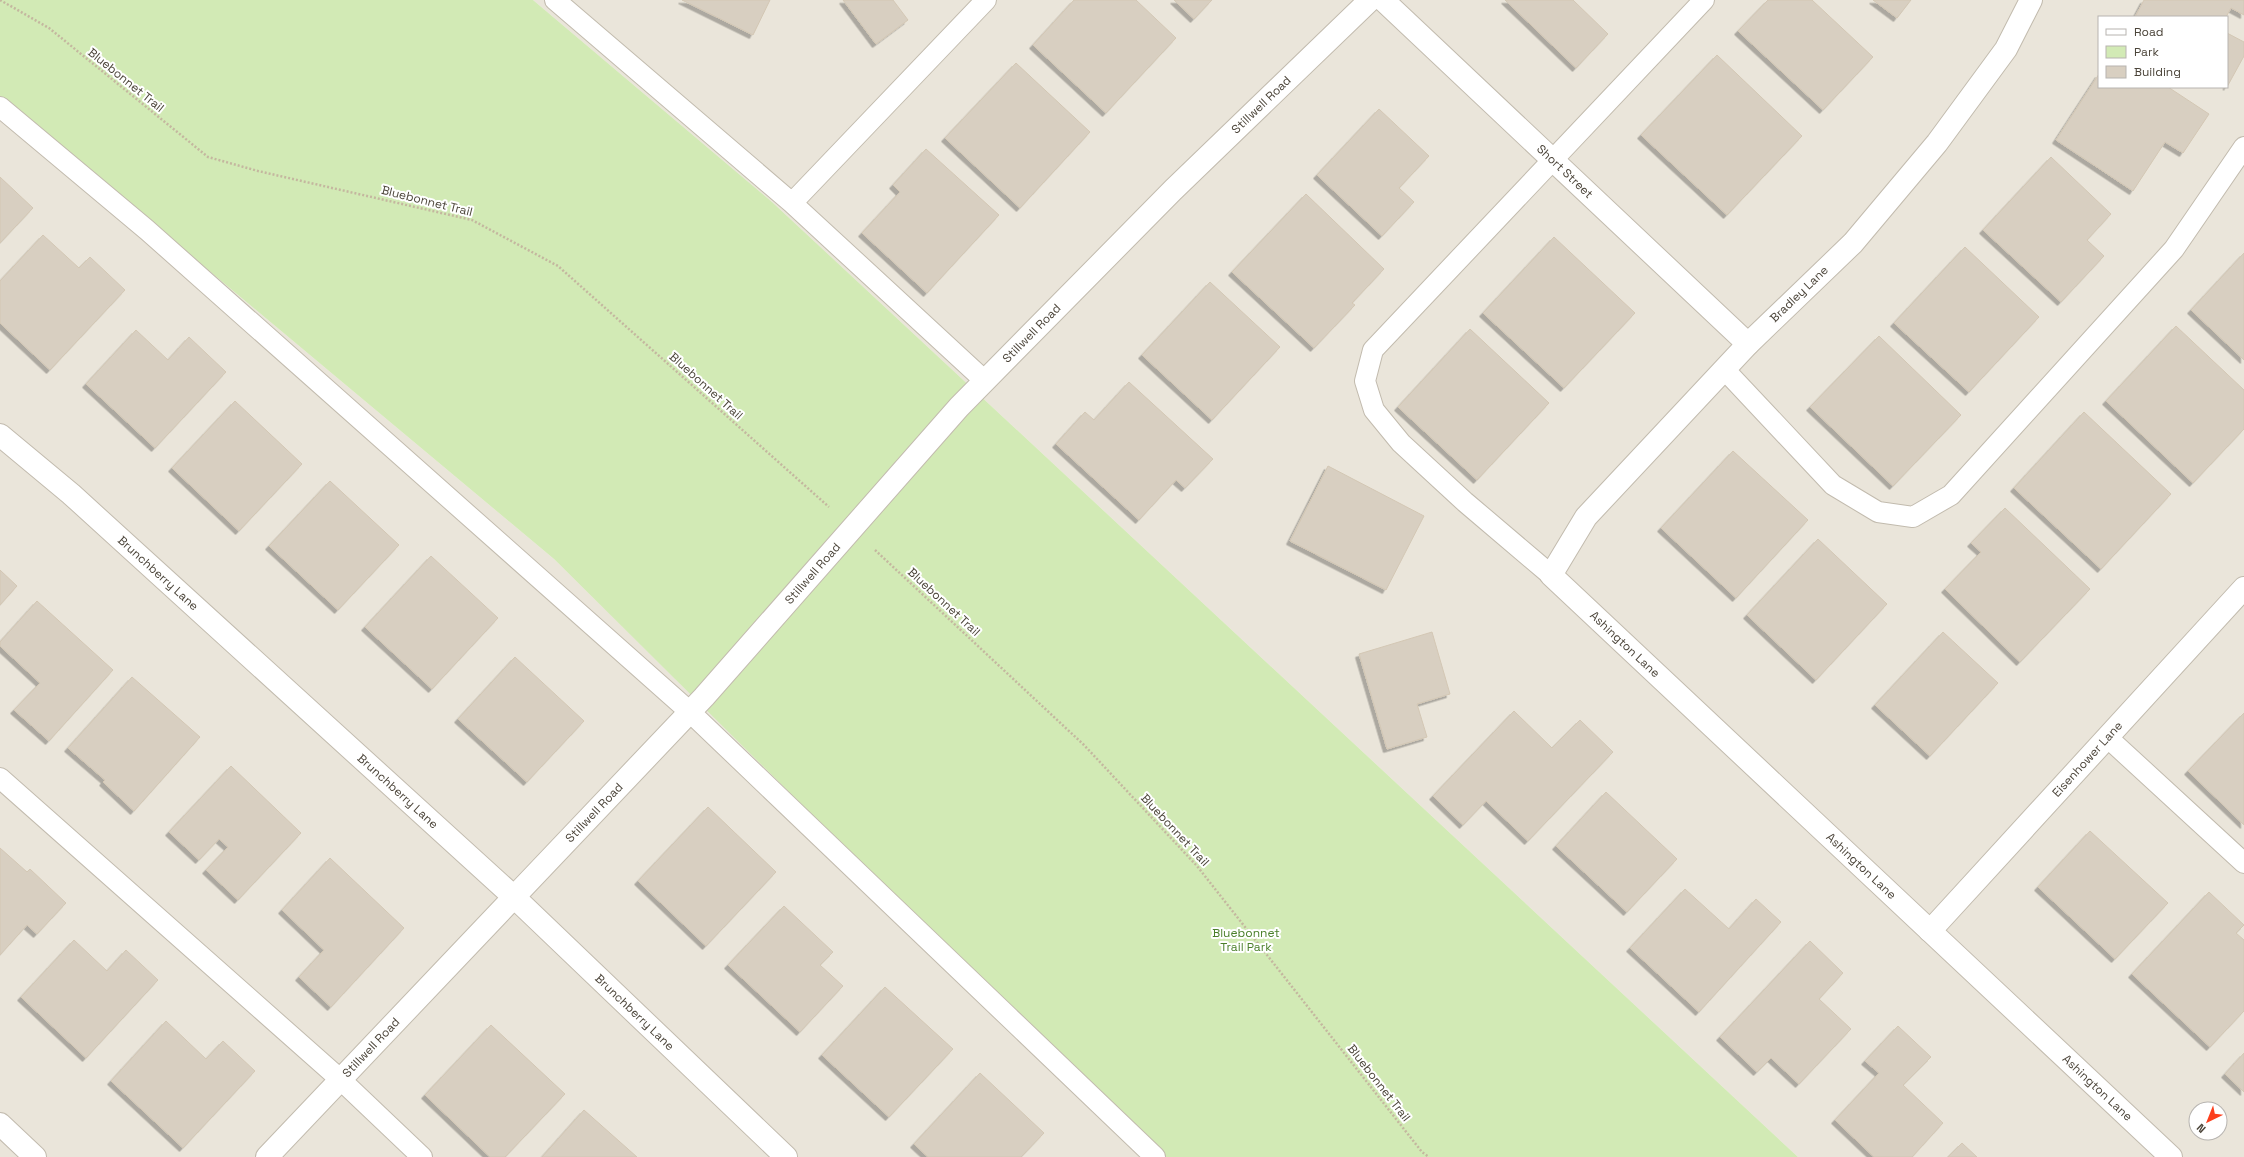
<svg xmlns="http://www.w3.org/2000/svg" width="2244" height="1157" font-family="'Space Grotesk',sans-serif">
<defs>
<filter id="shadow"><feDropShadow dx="-3.5" dy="3.5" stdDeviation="0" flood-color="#0004"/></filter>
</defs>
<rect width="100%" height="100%" fill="#f6f3ec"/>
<path fill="#eae5da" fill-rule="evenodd" d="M533 0H2244V1157H1798L772 202ZM2099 17H2227V87H2099ZM2196 1109H2220V1133H2196Z
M0 96 554 559 1158 1157H0Z"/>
<path fill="#d2eab5" d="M0 0H533L772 202 1798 1157H1157L554 559 0 96Z"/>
<path fill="#d8cfc1" stroke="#d3c7b4" filter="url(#shadow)" d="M682 0H770L753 35Z
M843 0H893L908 20 876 44Z
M1074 0H1136L1176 38 1106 113 1033 45Z
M1174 0H1212L1194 19Z
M1505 0H1573L1608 34 1576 68Z
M1768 0H1812L1873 57 1823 110 1738 31Z
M1873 0H1911L1897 18Z
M2144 0H2244V15L2231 8 2226 17H2135Z
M2227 33 2244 42V56L2227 87Z
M1717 55 1802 136 1727 215 1641 135Z
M1016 63 1090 132 1020 208 945 138Z
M2099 74V87H2168L2209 114 2183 153 2165 142 2133 191 2056 140Z
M1379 109 1429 156 1399 188 1414 202 1382 236 1317 175Z
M926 149 999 215 927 293 862 233 900 192 893 185Z
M2051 157 2111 214 2087 240 2104 256 2061 302 1983 230Z
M0 177 33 208 0 243Z
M1306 194 1384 269 1352 303 1355 305 1314 348 1232 272Z
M43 235 79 268 90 257 125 290 50 370 0 323V281Z
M1554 237 1635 313 1564 388 1483 313Z
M1965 247 2039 317 1969 392 1894 323Z
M2244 253V360L2191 310Z
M1210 282 1280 347 1212 420 1142 355Z
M2176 326 2244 390V429L2193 483 2106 401Z
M1470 329 1549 403 1477 480 1398 407Z
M136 330 168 360 189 337 226 372 155 448 86 384Z
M1879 336 1961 415 1893 486 1810 407Z
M1129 382 1213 459 1185 488 1176 480 1139 520 1056 444 1085 412 1094 420Z
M235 401 302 464 239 531 172 468Z
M2084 412 2171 494 2101 569 2014 488Z
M1733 451 1808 520 1736 598 1661 528Z
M1328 466 1424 516 1386 590 1290 541Z
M330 481 399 545 338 610 269 546Z
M2005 508 2090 589 2020 662 1945 589 1981 552 1971 543Z
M1818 539 1887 604 1816 680 1747 615Z
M431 556 498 618 432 689 365 627Z
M0 570 17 586 0 605Z
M37 601 113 670 49 741 14 710 40 683 0 646V642Z
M1432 632 1450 694 1417 704 1427 737 1387 749 1359 654Z
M1943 632 1998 683 1930 756 1875 705Z
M515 657 584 721 527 782 458 719Z
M132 677 200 737 134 811 103 782 105 780 68 748Z
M1514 711 1552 748 1580 720 1613 752 1528 841 1486 801 1463 825 1433 796Z
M2244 713V825L2188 771Z
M231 766 301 833 238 900 206 870 228 847 219 839 199 860 169 832Z
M1606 792 1677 859 1627 912 1556 846Z
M708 807 776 872 706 946 638 881Z
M2090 831 2168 903 2115 959 2038 887Z
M0 848 27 872 30 869 66 903 37 934 27 925 0 955Z
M330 858 404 928 331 1007 299 977 324 950 282 910Z
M1685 889 1729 929 1756 899 1781 922 1699 1012 1630 948Z
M2209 892 2244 925 2236 933 2244 940V1011L2210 1047 2132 974Z
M784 906 833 952 820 965 843 986 800 1032 728 965Z
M74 940 107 971 126 950 158 980 86 1058 21 997Z
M1810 941 1843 973 1819 999 1851 1029 1799 1084 1771 1058 1757 1072 1720 1037Z
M885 987 953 1049 889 1117 822 1055Z
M166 1021 206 1059 223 1041 255 1071 183 1148 111 1081Z
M491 1025 565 1094 505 1157H490L425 1095Z
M1898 1026 1931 1057 1903 1085 1943 1123 1912 1157H1874L1835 1120 1879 1073 1865 1061Z
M2244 1053V1092L2225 1074Z
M980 1073 1044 1133 1021 1157H928L914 1144Z
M584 1110 637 1157H542Z
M1962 1143 1977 1157H1948Z"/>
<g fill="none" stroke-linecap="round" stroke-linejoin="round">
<g stroke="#c2bbae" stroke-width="22">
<path id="service" d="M555 0 792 203 986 0
M0 107 147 230 690 712 1155 1157
M792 203 985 381
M1724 369 1833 485 1878 512 1913 517 1951 495 2174 249 2244 147
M1551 575 1465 502 1401 443 1374 410 1365 381 1373 350 1704 0
M2107 737 2244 863
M0 778 341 1080 422 1157"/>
</g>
<g stroke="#c2bbae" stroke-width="24">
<g id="minor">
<path id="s1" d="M1383 0 1748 344"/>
<path id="s2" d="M2031 0 2006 49 1937 143 1853 243 1748 344 1586 517 1551 575 2171 1157"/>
<path id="s3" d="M0 435 71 494 514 897 786 1157"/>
<path id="s4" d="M1930 931 2244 588"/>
<path d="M0 1124 35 1157"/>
<path id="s5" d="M267 1157 704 697 959 407 1173 190 1370 0"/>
</g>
</g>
<path stroke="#c4b79f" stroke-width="2.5" stroke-dasharray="2 2" stroke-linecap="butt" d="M0 0 49 28 208 157 258 171 472 220 558 266 829 507
M875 550 1084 745 1197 866 1422 1152 1429 1157"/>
<use href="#service" stroke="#fff" stroke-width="20"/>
<use href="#minor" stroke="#fff" stroke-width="22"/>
</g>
<g text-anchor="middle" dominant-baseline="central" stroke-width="4" stroke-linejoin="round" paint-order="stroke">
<g font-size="12" fill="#4b4439" stroke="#fff">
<text transform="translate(126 80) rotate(39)">Bluebonnet Trail</text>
<text stroke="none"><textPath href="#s5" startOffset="1448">Stillwell Road</textPath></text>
<text stroke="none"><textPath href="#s1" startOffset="250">Short Street</textPath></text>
<text transform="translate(427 201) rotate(14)">Bluebonnet Trail</text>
<text transform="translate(1799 294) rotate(-44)">Bradley Lane</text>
<text stroke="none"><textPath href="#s5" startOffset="1124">Stillwell Road</textPath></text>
<text transform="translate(706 386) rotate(42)">Bluebonnet Trail</text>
<text stroke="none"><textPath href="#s3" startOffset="210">Brunchberry Lane</textPath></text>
<text stroke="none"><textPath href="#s5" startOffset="799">Stillwell Road</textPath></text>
<text transform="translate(944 602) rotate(43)">Bluebonnet Trail</text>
<text stroke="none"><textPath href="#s2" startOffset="854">Ashington Lane</textPath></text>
<text stroke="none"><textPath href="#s4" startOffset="233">Eisenhower Lane</textPath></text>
<text stroke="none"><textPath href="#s3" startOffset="534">Brunchberry Lane</textPath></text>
<text stroke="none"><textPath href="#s5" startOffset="475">Stillwell Road</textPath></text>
<text transform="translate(1175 830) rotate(47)">Bluebonnet Trail</text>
<text stroke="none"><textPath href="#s2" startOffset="1178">Ashington Lane</textPath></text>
<text stroke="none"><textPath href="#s3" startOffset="858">Brunchberry Lane</textPath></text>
<text stroke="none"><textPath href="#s5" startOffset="151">Stillwell Road</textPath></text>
<text transform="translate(1379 1083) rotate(52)">Bluebonnet Trail</text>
<text stroke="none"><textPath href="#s2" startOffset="1502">Ashington Lane</textPath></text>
</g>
<g font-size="12" fill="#4a7f2a" stroke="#fff">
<text x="1246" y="933">Bluebonnet<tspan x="1246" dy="14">Trail Park</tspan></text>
</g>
</g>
<rect x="2098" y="16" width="130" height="72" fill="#ffffff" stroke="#b7b4b0"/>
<rect x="2106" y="29" width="20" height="6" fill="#ffffff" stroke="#b7b4b0"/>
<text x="2134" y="36" font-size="12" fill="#4b4439">Road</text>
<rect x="2106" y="46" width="20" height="12" fill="#d2eab5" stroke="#b7b4b0"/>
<text x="2134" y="56" font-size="12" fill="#4b4439">Park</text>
<rect x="2106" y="66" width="20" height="12" fill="#d8cfc1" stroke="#b7b4b0"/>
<text x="2134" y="76" font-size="12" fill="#4b4439">Building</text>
<g transform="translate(2208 1121) rotate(223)"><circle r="19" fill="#ffffff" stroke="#b7b4b0"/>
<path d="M0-3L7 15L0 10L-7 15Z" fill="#fc3f1d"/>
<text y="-6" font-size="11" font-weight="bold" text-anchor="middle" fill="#4b4439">N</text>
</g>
</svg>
